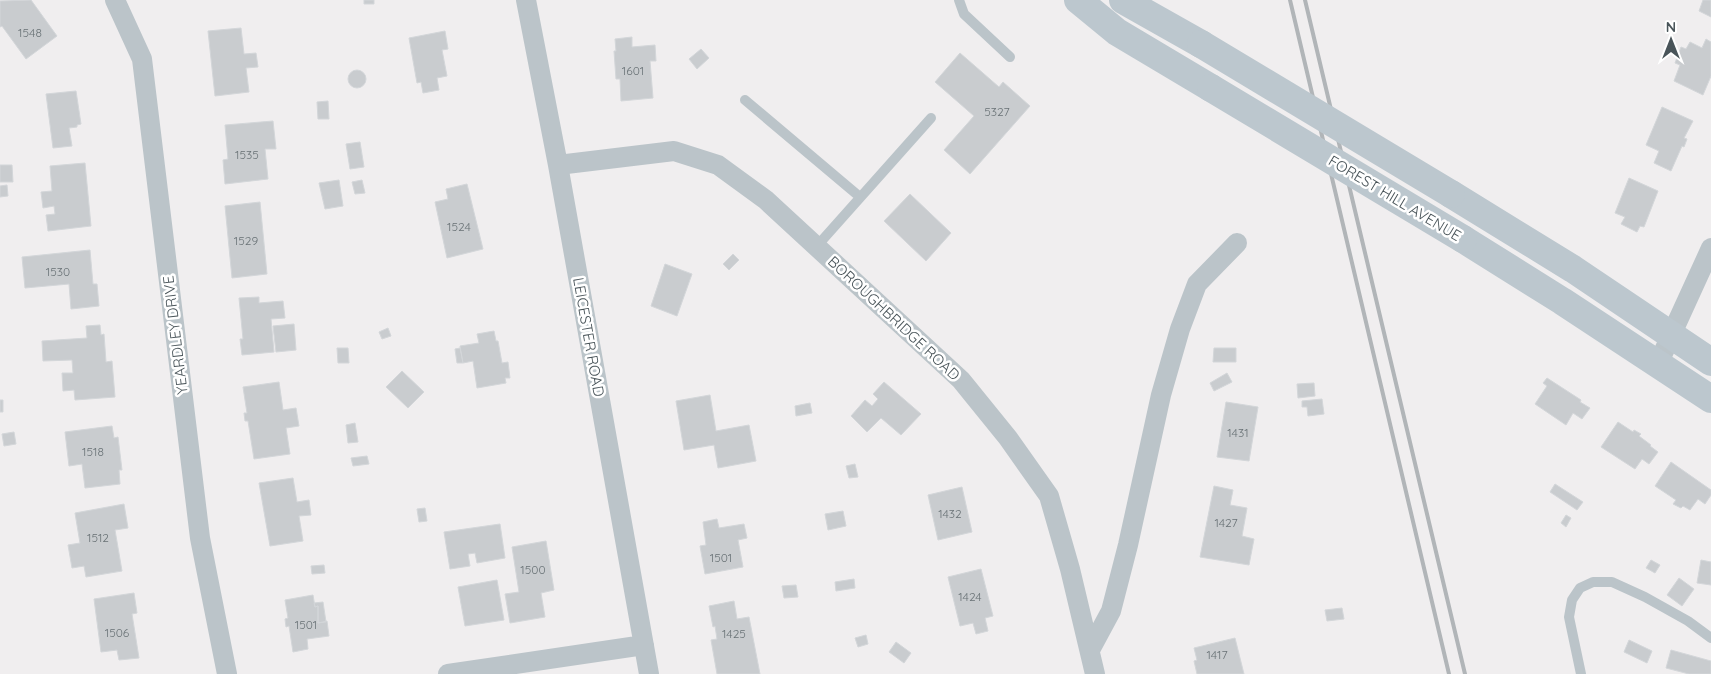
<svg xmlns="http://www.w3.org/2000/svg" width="1711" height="674" font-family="Quicksand,sans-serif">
<rect width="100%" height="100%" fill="#f0eeef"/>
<path fill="#c9cccf" stroke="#d3d6d9" d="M31 0 57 36 26 59 2 26 0 27V1Z
M364 0H374V4H364Z
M1703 0H1711V17L1699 11Z
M241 28 244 54 256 53 258 67 246 68 249 92 215 96 208 31Z
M445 31 448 49 442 50 447 76 437 78 439 90 423 93 421 82 417 83 409 38Z
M632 37V47L655 45 656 61H650L653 98 621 101 620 79H616L614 51H616L615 39Z
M1706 39 1711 42V76L1703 95 1674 81 1680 65 1675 63 1681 47 1686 49 1690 42 1702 48Z
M701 49 709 58 697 69 689 59Z
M960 53 999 87 1003 82 1030 106 970 174 944 150 974 116 935 82Z
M348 79a9 9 0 1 1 18 0a9 9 0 1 1-18 0Z
M76 91 81 124 77 125V127L69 128 72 146 53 148 46 94Z
M328 101 329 119H318L317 102Z
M1662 107 1693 121 1684 138 1687 139 1684 147 1682 146 1671 171 1654 163 1659 151 1646 145Z
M273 121 276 149H265L268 179 225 184 223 160 228 159 225 125Z
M360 142 364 167 350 169 346 144Z
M85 163 91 226 48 231 46 215 55 214 54 206 43 208 41 192 52 191 50 166Z
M0 165H12L13 182H0Z
M1629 178 1658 191 1644 227 1640 226 1637 232 1621 224 1625 217 1615 213Z
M339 180 343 206 325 209 319 183Z
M362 180 365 193 355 194 352 182Z
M467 184 483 249 447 258 435 202 448 199 446 189Z
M7 185 8 196 0 197V186Z
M910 194 951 233 926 261 884 221Z
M260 202 267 274 232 278 225 206Z
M90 250 93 284H97L99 306 71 309 69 284 25 288 22 257Z
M733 254 739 260 729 270 723 264Z
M665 264 692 274 677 316 651 306Z
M259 297V303L283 301 285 318 271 319 274 352 242 355 240 339H243L239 298Z
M294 324 296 350 276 352 273 326Z
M100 325 101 335 104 334 106 362 112 361 115 397 75 400 74 390 63 391 62 373H73L72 360 43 361 42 341 87 338 86 326Z
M388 328 391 336 382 339 379 332Z
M494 331 496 341H498L502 363 508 362 510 378H505L506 383 477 388 473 361 463 363 460 346 479 343 477 334Z
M337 348H348L349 363H338Z
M460 348 463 363H457L455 349Z
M1214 348H1236V362H1213Z
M402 371 424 392 408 408 386 387Z
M1227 373 1232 382 1214 391 1210 383Z
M1547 378 1581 400 1580 402 1590 408 1582 419 1573 413 1566 425 1535 404 1547 386 1543 383Z
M279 382 283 410 296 408 299 426 286 428 290 454 254 459 248 421H245L244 413H247L243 387Z
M884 382 921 414 901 435 881 418 867 432 851 416 865 400 872 406 878 399 873 394Z
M1314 383 1315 396 1298 398 1297 384Z
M710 395 716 431 749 425 756 461 718 468 714 445 684 450 676 401Z
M1322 399 1324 414 1308 416 1307 407H1302V401Z
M0 400H3V412H0Z
M1226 402 1258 407 1249 461 1217 457Z
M810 403 812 413 796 416 795 406Z
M1618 422 1633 432 1634 430 1641 434 1639 436 1651 445 1650 446 1658 452 1649 464 1642 459 1635 469 1601 447Z
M355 423 358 442 348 443 346 425Z
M112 426 114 438 118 437 122 470H119L120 484 85 488 82 464 69 466 65 432Z
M14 432 16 444 4 446 2 434Z
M367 456 369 464 353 466 351 458Z
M1671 462 1711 490V495L1705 504 1698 499 1690 510 1683 506 1681 508 1673 504 1676 500 1655 486Z
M855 464 858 477 849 478 846 466Z
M293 478 297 502 309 500 311 515 299 516 303 541 270 546 259 483Z
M1555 484 1583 502 1577 510 1550 492Z
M1214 486 1233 490 1230 505 1247 508 1242 536 1254 539 1249 565 1200 557Z
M962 487 972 532 938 540 928 495Z
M124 504 128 528 115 530 122 571 86 577 84 566 72 568 68 545 80 543 75 513Z
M425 508 427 521 419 522 417 509Z
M843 511 846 526 828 530 825 514Z
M1566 515 1571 518 1566 527 1561 523Z
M717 519 719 528 744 524 747 538 738 540 743 567 705 574 700 546 706 545 703 522Z
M500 524 505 558 477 563 475 553 468 554 470 566 450 569 444 532Z
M546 541 554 590 541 593 545 617 510 623 505 594 519 592 512 547Z
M1651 560 1660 565 1655 573 1646 568Z
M1701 560 1711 562V585L1697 583Z
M324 565 325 573 312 574 311 566Z
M981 569 993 616 985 618 988 631 976 634 973 623 960 626 948 577Z
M1679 578 1694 589 1682 606 1667 595Z
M854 579 855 588 836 591 835 582Z
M497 580 504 620 465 626 458 587Z
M796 585 798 597 784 598 782 586Z
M134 593 137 613 132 614 139 658 119 660 117 650 101 652 94 599Z
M313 595 315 607 318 606V623L327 621 329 636 307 639 308 649 293 652 289 626 286 627 285 619 288 618 285 600Z
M734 601 737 619 749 617 760 674H717L711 640 717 639 715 626 713 627 709 606Z
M323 602 326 622 318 623V606L315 607 314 603Z
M1342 608 1344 619 1327 621 1325 610Z
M866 635 868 644 858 647 855 638Z
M1235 638 1244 674H1197L1194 661 1197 660 1194 648Z
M1629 640 1652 651 1647 663 1624 652Z
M896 642 911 653 904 663 889 652Z
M1671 650 1711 661V674H1689L1666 668Z"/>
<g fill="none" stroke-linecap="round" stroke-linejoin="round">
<path stroke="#bbc4c9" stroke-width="10" d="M959 0 964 14 1010 57
M745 100 860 197
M817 246 931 118
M1581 674 1569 617 1572 600 1580 588 1593 582H1612L1645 597 1688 621 1711 638"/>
<path stroke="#bbc4c9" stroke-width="20" d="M115 0 142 59 200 538 227 674
M526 0 558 165 649 674
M558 165 674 151 718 165 766 200 961 380 1008 438 1049 496 1070 569 1095 674
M1658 364 1711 248
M1090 650 1111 611 1128 545 1161 395 1180 329 1197 284 1237 243
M448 674 644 645"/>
<path stroke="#bcc7ce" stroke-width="28" d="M1078 0 1117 32 1211 88
M1123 0 1201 44
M1451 194 1573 269 1711 362
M1463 239 1562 301 1711 399"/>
<path stroke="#b1b5b8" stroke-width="4" d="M1290 0 1449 674
M1305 0 1465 674"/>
<path stroke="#bcc7ce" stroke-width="28" d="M1201 44 1451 194
M1211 88 1463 239"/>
</g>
<g text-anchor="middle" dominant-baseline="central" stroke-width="5" stroke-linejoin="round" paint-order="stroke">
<g font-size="12" fill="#697276">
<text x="30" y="32">1548</text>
<text x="633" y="70">1601</text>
<text x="997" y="111">5327</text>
<text x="247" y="154">1535</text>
<text x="459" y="226">1524</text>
<text x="246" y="240">1529</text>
<text x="58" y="271">1530</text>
<text x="1238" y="432">1431</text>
<text x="93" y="451">1518</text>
<text x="950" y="513">1432</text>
<text x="1226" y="522">1427</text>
<text x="98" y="537">1512</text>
<text x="721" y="557">1501</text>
<text x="533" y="569">1500</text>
<text x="970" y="596">1424</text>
<text x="306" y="624">1501</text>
<text x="117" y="632">1506</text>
<text x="734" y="633">1425</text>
<text x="1217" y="654">1417</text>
</g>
<g font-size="15" fill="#495459" stroke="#fff">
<text transform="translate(1395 198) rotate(31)">FOREST HILL AVENUE</text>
<text transform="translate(894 318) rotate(43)">BOROUGHBRIDGE ROAD</text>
<text transform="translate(175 335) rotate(-97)">YEARDLEY DRIVE</text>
<text transform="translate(589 337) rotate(80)">LEICESTER ROAD</text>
</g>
</g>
<g transform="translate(1671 40)" stroke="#ffffff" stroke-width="4" paint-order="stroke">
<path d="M0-4L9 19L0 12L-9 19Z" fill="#495459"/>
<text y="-8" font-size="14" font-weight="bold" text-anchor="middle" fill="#495459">N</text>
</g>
</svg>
